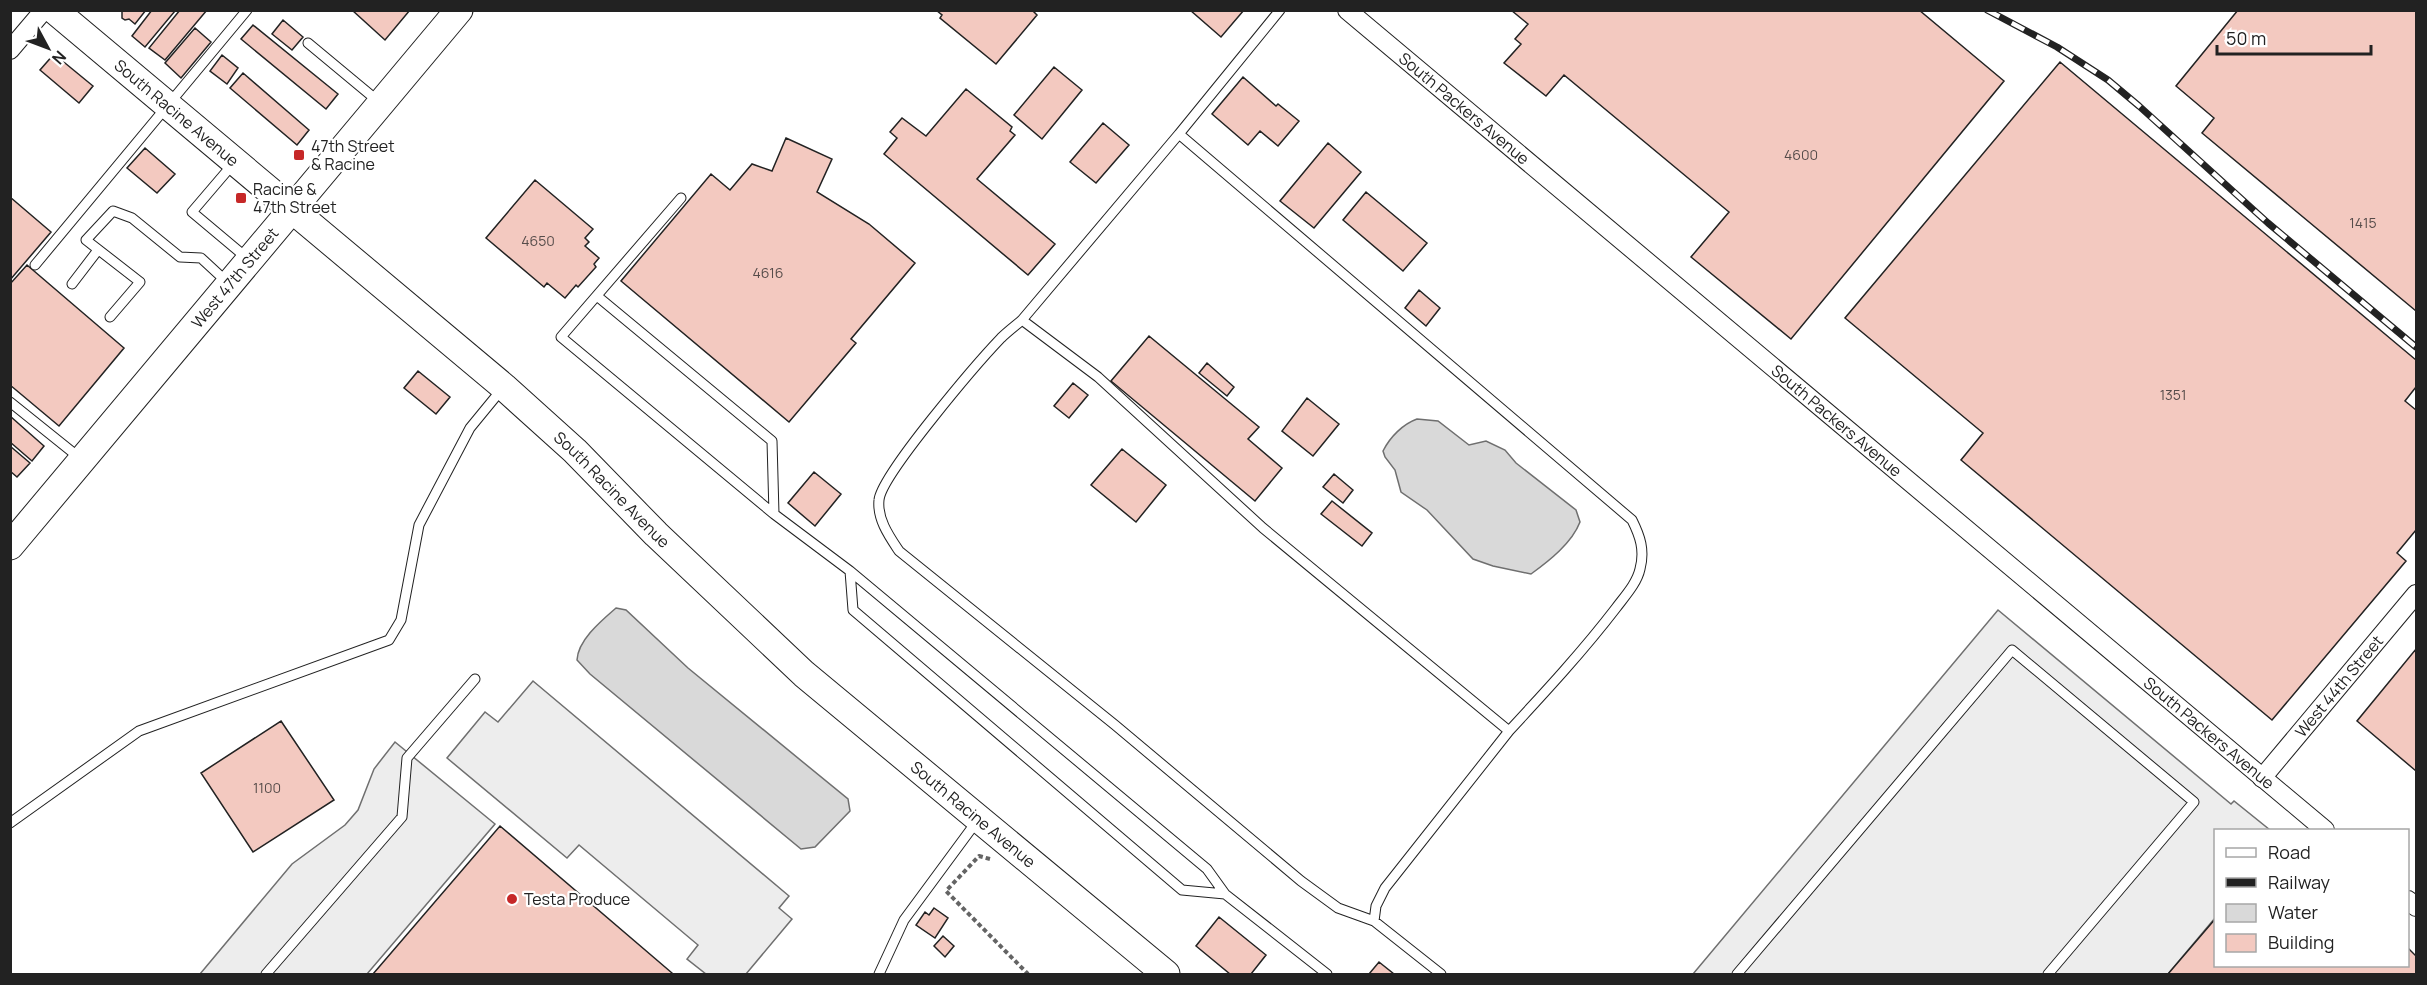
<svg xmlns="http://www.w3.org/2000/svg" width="2427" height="985" font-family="Manrope,sans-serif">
<rect width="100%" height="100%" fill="#fff"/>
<path fill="#ededed" stroke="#6f6f6f" stroke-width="1.5" d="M1998 610 2231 804 2234 801 2270 830H2216L2215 918 2168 974H1693Z
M533 681 789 896 779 908 792 919 746 974H706L687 959 698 945 579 845 567 858 447 758 485 712 498 722Z
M395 742 495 824 367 974H200L292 864 345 825 358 810 374 769Z"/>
<path fill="#d9d9d9" stroke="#6f6f6f" stroke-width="1.5" d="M1417 419 1438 421 1469 445 1486 441 1505 450 1516 463 1576 510 1580 522C1572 543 1549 561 1531 574L1493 566 1473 559 1427 510 1401 492 1395 470 1385 457 1383 451C1390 437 1403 424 1417 419Z
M616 608 626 610 688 668 848 799 850 811 815 847 801 849 590 674 577 660C578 640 601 621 616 608Z"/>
<path fill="#f3c9c0" stroke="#222" stroke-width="1.5" d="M122 10H146L135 24 129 19 125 20 122 18Z
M152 10 175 11 145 47 132 36Z
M180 10H207L165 60 149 48Z
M352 10H410L385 40Z
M936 10H1032L1037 15 996 64 940 18 942 15Z
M1190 10H1244L1221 37Z
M1511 10H1919L2004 81 1791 339 1691 257 1729 212 1564 75 1546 96 1504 63 1521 44 1515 39 1528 24Z
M2238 10H2416V311L2202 133 2214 118 2176 86Z
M283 20 303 37 292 50 272 34Z
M253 25 338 94 326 109 241 39Z
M195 28 211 42 181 78 165 63Z
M54 54 93 86 79 103 40 70Z
M222 55 238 68 227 84 210 71Z
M2060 62 2416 360V387L2405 401 2416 410V530L2397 553 2406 561 2272 720 1961 460 1983 433 1845 318Z
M1054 67 1082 90 1042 139 1014 115Z
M243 73 309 130 297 145 230 88Z
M1243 77 1276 106 1278 104 1299 121 1278 146 1260 131 1248 145 1212 114Z
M966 89 1012 127 1010 131 1015 135 977 179 1055 244 1028 275 884 154 897 138 890 132 902 118 926 136Z
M1103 123 1129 145 1096 183 1070 162Z
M786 138 832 159 817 192 869 224 915 263 851 339 856 343 789 422 621 281 711 174 730 190 752 164 772 171Z
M1328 143 1361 172 1314 228 1280 201Z
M145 148 175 174 157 193 127 168Z
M535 180 593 229 585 238 589 242 585 246 599 258 594 264 596 267 578 287 576 285 565 298 547 283 544 287 486 238Z
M1366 192 1427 243 1403 271 1343 220Z
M10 197 51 232 10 280Z
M27 265 124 348 59 426 10 385V284Z
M1419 290 1440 308 1426 326 1405 308Z
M1149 336 1259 427 1248 439 1282 468 1255 501 1111 381Z
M1207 363 1234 387 1227 396 1199 373Z
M418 371 450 397 436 414 404 388Z
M1073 383 1088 395 1069 418 1054 406Z
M1307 398 1339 424 1313 456 1282 431Z
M10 416 44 446 32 461 10 442Z
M10 446 30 463 17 477 10 471Z
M1122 449 1166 485 1136 522 1091 485Z
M814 472 841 494 815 526 788 503Z
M1334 474 1353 490 1343 503 1323 487Z
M1332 501 1372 533 1362 546 1321 514Z
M2416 649V771L2357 721Z
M281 721 334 800 253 852 201 773Z
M500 826 672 973 670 974H373Z
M934 908 948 918 935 938 916 925 925 912 929 915Z
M1219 917 1266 955 1251 974H1230L1196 946Z
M2216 918V966H2408V948L2416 956V974H2168Z
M943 936 954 946 945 957 934 946Z
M1379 962 1394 974H1369Z"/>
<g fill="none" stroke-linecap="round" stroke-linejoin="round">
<g stroke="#222" stroke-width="11">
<path id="lane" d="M308 43 379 102
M1179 134 1280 10
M233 164 192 212 248 259
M681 198 561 337 774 514 850 571 1207 869 1225 894 1327 974
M35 265 247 10
M72 284 98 250
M597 296 772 441 774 514
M110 317 140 282 86 240 113 211 132 218 180 257 201 258 228 283
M1022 320 1179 134 1632 520C1640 536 1645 550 1640 569 1637 583 1625 596 1616 608 1583 651 1546 691 1509 731
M10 402 81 459
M850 571 853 610 1182 890 1225 894
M10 823 139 731 389 640 401 620 419 525 470 428 502 389
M1374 921 1376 906 1385 888 1509 731 1263 528 1098 377 1022 320C1015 326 1007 332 1001 338 979 361 881 475 879 500 877 519 889 536 899 551L1115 725 1301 881 1338 908 1374 921 1441 974
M266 974 402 817 407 758 475 679
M879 974 904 920 977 821
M1737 974 2012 650 2194 802 2048 974"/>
</g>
<g stroke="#222" stroke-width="20">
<g id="street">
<path id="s1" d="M1347 10 2325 830"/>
<path d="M10 50 44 10"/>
<path id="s2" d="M2262 778 2416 594"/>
<path d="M2408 900 2416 907"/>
</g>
</g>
<g stroke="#222" stroke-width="29">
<g id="secondary">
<path id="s3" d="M54 10 504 387 575 451 656 534 804 674 1166 974"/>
<path id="s4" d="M10 546 459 10"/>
</g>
</g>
<path stroke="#646464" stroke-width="4" stroke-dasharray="4.5 3" stroke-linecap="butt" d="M990 859 979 856 946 891 1028 974"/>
<use href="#lane" stroke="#fff" stroke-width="9"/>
<use href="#street" stroke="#fff" stroke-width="18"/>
<use href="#secondary" stroke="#fff" stroke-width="27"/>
<g stroke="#222" stroke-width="7">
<path id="rail" d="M1987 10 2057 47 2108 80 2139 106 2268 223 2416 347"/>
</g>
<use href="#rail" stroke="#fff" stroke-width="4.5" stroke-dasharray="14" stroke-linecap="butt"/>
</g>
<g fill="#c62828" stroke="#fff" stroke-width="2">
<rect x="293" y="149" width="12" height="12" rx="3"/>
<rect x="235" y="192" width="12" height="12" rx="3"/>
<circle cx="512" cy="899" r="6"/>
</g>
<g text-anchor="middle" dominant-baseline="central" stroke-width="4.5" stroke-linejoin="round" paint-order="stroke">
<g font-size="14" fill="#564c4a">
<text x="1801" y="154">4600</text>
<text x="2363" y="222">1415</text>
<text x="538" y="240">4650</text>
<text x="768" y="272">4616</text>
<text x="2173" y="394">1351</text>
<text x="267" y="787">1100</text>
</g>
<g font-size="16" fill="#222" stroke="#fff">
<text stroke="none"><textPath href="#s1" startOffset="153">South Packers Avenue</textPath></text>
<text stroke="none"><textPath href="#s3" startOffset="160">South Racine Avenue</textPath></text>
<text stroke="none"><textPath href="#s4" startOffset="350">West 47th Street</textPath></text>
<text stroke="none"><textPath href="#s1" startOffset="639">South Packers Avenue</textPath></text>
<text stroke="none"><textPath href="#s3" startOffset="736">South Racine Avenue</textPath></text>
<text stroke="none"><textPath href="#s2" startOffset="120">West 44th Street</textPath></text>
<text stroke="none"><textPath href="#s1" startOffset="1125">South Packers Avenue</textPath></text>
<text stroke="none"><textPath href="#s3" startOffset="1222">South Racine Avenue</textPath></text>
</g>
<g font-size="16" fill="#222" stroke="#fff" text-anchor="start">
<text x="311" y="146">47th Street<tspan x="311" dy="18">&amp; Racine</tspan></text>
<text x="253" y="189">Racine &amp;<tspan x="253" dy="18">47th Street</tspan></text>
<text x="524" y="899">Testa Produce</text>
</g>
</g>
<rect width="2427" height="985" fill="none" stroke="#222222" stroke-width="24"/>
<rect x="2214" y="829" width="195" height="138" fill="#ffffff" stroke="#a7a7a7" stroke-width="1.5"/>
<rect x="2226" y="848" width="30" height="9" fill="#ffffff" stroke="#a7a7a7" stroke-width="1.5"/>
<text x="2268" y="859" font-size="18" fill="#222222">Road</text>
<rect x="2226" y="878" width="30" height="9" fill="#222222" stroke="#a7a7a7" stroke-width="1.5"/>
<text x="2268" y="889" font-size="18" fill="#222222">Railway</text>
<rect x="2226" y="904" width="30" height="18" fill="#d9d9d9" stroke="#a7a7a7" stroke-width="1.5"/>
<text x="2268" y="919" font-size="18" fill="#222222">Water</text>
<rect x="2226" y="934" width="30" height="18" fill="#f3c9c0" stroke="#a7a7a7" stroke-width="1.5"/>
<text x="2268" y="949" font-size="18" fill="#222222">Building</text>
<g transform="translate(48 48) rotate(131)" stroke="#ffffff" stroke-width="4.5" paint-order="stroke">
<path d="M0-4.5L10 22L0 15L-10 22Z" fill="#222222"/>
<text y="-9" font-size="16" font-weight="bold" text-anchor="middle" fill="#222222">N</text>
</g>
<path d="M2217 45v9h154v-9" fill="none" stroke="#222222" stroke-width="3"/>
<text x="2226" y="45" font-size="18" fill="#222222" stroke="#ffffff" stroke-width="4.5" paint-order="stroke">50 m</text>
</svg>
